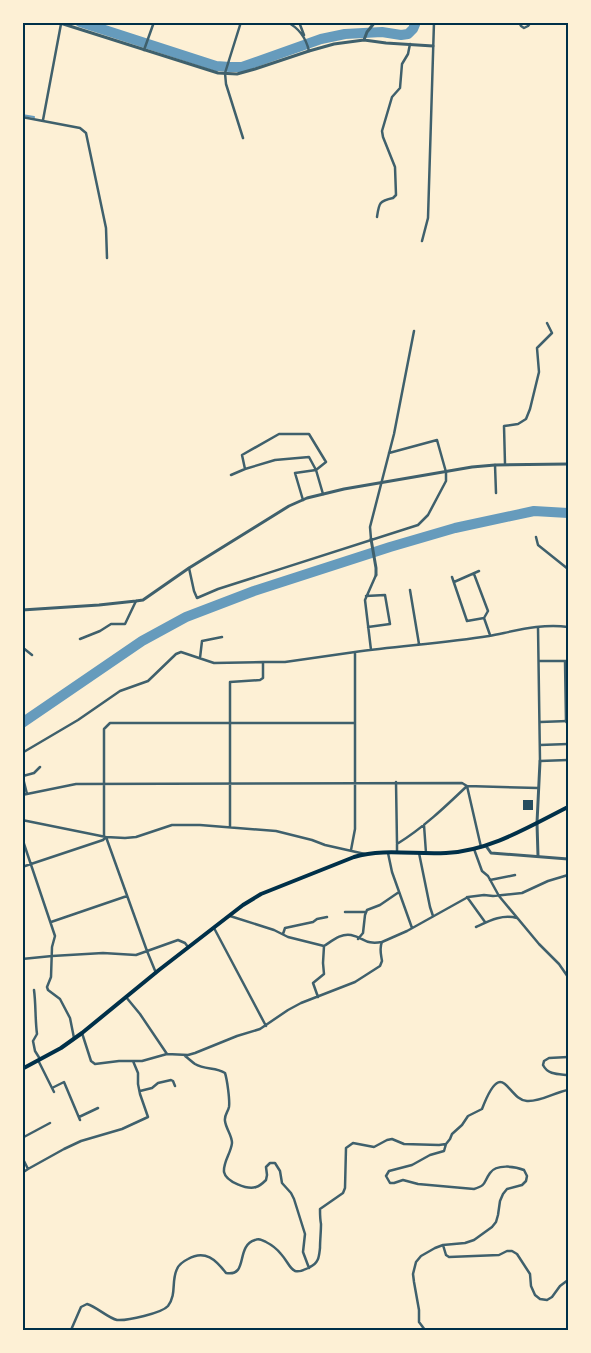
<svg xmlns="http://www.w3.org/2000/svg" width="591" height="1353" font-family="Inter,sans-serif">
<rect width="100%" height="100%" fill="#fdf0d5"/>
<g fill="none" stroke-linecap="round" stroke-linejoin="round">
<path stroke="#669bbc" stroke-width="2" d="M22 115 34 117"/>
<path stroke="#669bbc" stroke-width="10" d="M80 22 216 66 230 67H242L321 39 345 34 382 32 401 35 408 34 413 29 416 22
M22 723 142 641 186 617 254 591 390 547 455 528 534 511 568 513"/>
</g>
<path fill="#264d5e" d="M523 800H533V810H523Z"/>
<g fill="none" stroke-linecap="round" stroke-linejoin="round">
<path stroke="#3f606c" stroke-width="2.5" d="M241 22 225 73 226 84 243 138
M287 22C299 28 306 38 309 51
M299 22 304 35
M519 22 521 26 524 28 528 26 531 22
M144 50 154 22
M22 117 80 128 86 133 106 228 107 258
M43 120 61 24
M377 217C379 203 379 201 393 198L396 195 395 167 383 137 382 131 392 97 400 88 402 64 408 54 410 44
M422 241 428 218 434 22
M505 464 504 426 518 424 526 419 530 409 539 372 537 348 552 333 547 323
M495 465 496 493
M231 475 245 469
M303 500 295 473 316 470 309 457 275 460 245 469 242 455 279 434H309L326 462 316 470 323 494
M536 537 538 545 568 569
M371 539 370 527 394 434 414 331
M189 568 194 591 197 598 218 589 418 525 428 515 446 481V472L437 440 389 453
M474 574 488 611 484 618
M452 577 467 621 484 618 490 635
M454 582 479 571
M410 590 419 644
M366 596 385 595 390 624 368 627
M538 627 540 761 568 760
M80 639 100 631 111 624H125L136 601
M22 647 32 655
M371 650 365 600 376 575
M355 652C399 646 444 643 489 636 515 631 542 623 568 627
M200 658 202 641 222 637
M539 661H568
M565 661 566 722
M540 722 568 721
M540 745 568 744
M22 753 78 720 120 691 148 681 176 654 181 652 214 663 263 662
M22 774 27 794
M23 776 34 773 40 767
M396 782 397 843
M22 795 76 784 462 783 467 786 538 788
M22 820 106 837 125 838 136 837 172 825H200L276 831 312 840 325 845 365 854
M424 825 426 853
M230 827V682L260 680 263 678V662H285L355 652V829L351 850
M104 836V729L110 723H355
M106 837 147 951 156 973
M22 838 55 936 52 947 51 977 47 987 48 990 60 999 70 1018 74 1038
M474 849 482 871 488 876 499 896 539 944 559 964 568 977
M397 852V844C423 828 445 807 467 786L481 847
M388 853 392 872 412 928
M419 853 430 907 433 916
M22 867 103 840 106 837
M490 880 515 875
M467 897 485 922
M345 912H366
M230 916 274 930 288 937 324 946C332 941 341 933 351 935 365 938 365 945 382 942
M51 922 127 896
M476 927C489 921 502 914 517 918
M214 928 266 1026
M283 934 285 928 313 922 317 919 327 917
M358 939 363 933 365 915 367 910 380 905 399 892
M22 959 52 956 103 953 136 955 178 940 185 943 188 947
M34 990C36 1005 35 1019 37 1034L33 1041 35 1051 40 1059
M126 997 140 1014 167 1054
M318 997 313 983 324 974 323 963 324 946
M82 1033 91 1061 95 1064 119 1061H142L167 1054 188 1055 195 1053 237 1036 260 1029 288 1010 301 1003 355 982 380 966 382 961C381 954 379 948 382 942L407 931 468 897 484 895 493 896 522 893 548 881 568 875
M185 1056C188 1058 192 1062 195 1064 205 1070 216 1067 225 1073 227 1079 230 1100 229 1107 228 1112 224 1115 225 1121 226 1129 232 1135 232 1143 231 1153 223 1162 224 1172 226 1182 248 1190 256 1187 260 1186 263 1183 266 1180L267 1175 266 1167 270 1163H275L280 1171 282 1183 291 1193 294 1199 305 1234 303 1252 309 1268
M568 1057 549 1058 544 1061 543 1065C548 1075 558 1074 568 1075
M38 1060 54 1092
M52 1088 64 1082 80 1120
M140 1091 152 1088 158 1083 171 1080 173 1081 175 1086
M79 1117 98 1108
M22 1138 50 1123
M22 1157 28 1169 22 1173
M28 1169 64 1149 81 1141 122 1129 148 1117 140 1094 138 1084V1073L133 1061
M443 1245 446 1255 449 1257 499 1255 507 1251H512L517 1254 530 1274 531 1286 535 1295 540 1299 547 1300 552 1297 560 1286 568 1280
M71 1330 81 1307 87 1304C97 1307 108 1318 117 1320 127 1321 162 1313 168 1306 177 1294 171 1281 177 1269 179 1264 184 1261 188 1259 205 1249 216 1260 226 1273 249 1277 235 1246 255 1240 259 1238 262 1240 266 1242 272 1245 277 1249 281 1254 292 1266 290 1278 310 1267 319 1263 319 1256 320 1248 320 1240 321 1232 321 1224 320 1219 320 1214 320 1209L343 1193 345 1188 346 1148 353 1143 374 1147 387 1140 392 1139 404 1144 439 1145 446 1144 450 1139 452 1134 462 1125 468 1116 482 1109C503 1054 507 1100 527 1101 541 1102 555 1092 568 1090
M425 1330 419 1322V1310L414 1282 413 1274 416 1262 421 1256 435 1248 443 1245 465 1243 474 1240 492 1227 496 1222 498 1215 500 1201 503 1194 507 1189 522 1185 526 1181 527 1176 524 1170C515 1166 496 1164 490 1173 483 1183 487 1185 474 1189L418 1184 403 1180 394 1183H390L386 1176 389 1171 412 1165 430 1155 444 1151 446 1144"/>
<path stroke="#3f606c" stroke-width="3" d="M57 22 218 73 237 74 255 69 309 51 334 44 364 40 386 43 433 46
M364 40 367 32 375 22
M371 539 376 568V575
M22 610 99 605 136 601 143 600 189 568 289 506 307 498 344 489 472 467 495 465 568 464
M486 846 491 853 568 859
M538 856 537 823 540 761"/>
<path stroke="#003049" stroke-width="4" d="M22 1069 61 1048 82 1033 159 970 243 905 261 894 354 857C384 848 416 855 446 853 490 851 530 826 568 807"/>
</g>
<rect width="591" height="1353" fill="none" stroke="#fdf0d5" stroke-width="48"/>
<rect x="24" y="24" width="543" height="1305" fill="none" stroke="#003049" stroke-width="2"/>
</svg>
